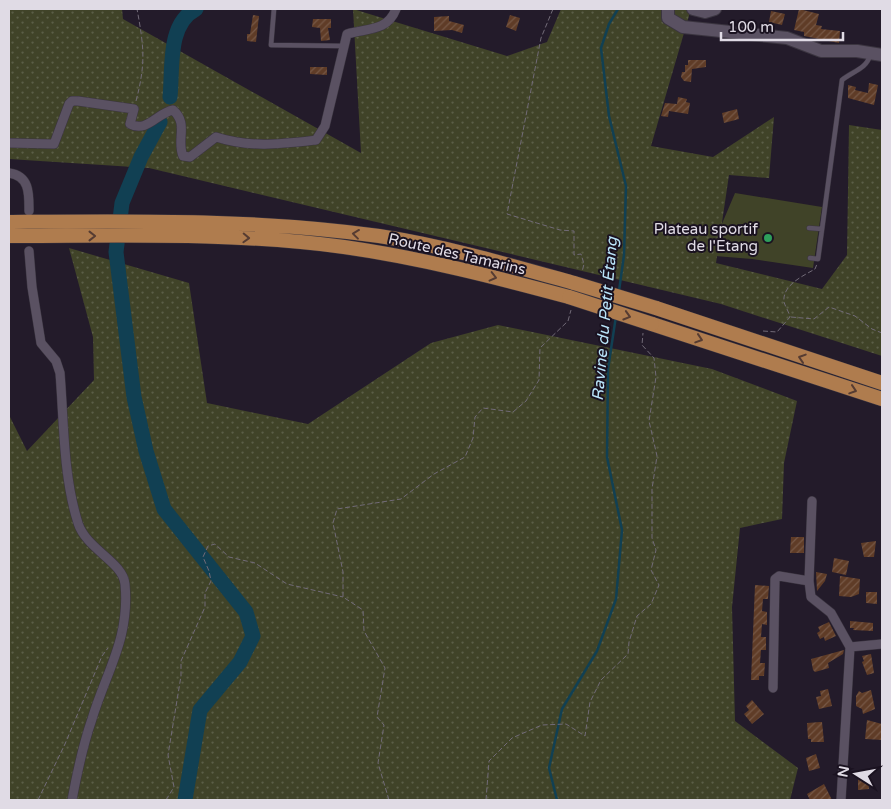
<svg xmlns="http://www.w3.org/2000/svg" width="891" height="809" font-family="'Varela Round',sans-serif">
<defs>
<pattern id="grass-dots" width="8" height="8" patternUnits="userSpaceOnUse" patternTransform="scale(1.25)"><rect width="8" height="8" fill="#404328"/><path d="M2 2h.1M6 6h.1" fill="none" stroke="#5b5e47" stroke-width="1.8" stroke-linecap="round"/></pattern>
<pattern id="building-hatch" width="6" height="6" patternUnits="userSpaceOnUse" patternTransform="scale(1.25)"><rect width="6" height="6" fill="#5f3c27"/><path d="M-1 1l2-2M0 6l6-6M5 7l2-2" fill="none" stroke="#765846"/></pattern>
</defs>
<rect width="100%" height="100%" fill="#231b2a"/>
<path fill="url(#grass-dots)" d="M9 9H122L123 19 361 153 353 9 507 56 547 42 561 9H691L651 146 713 157 774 117 769 178 729 175 716 263 822 289 847 255 849 125 882 130V356L721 304 149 168 9 159Z
M69 248 189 283 207 403 308 424 431 343 498 325 712 369 797 401 784 463 782 519 740 528 732 607 735 721 798 768 790 800H9V415L27 451 94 380 93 337Z"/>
<path fill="#404328" d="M735 193 822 207 813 268 752 259 715 256 721 226Z"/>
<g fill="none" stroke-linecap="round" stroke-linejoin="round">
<path stroke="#114053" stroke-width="2.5" d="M618 9 609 24 601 48 609 116 626 186 624 255 619 291
M557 800 549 768 562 709 597 651 616 599 622 530 607 457 608 369 616 316"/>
<path stroke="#114053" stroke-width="15" d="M170 97C173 68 167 24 196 9
M160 122 141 157 122 203 116 252 134 397 146 451 164 509 246 612 253 636 240 662 200 710 185 800"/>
</g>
<path fill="url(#building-hatch)" d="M799 9 819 14 816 25 822 26 821 29 840 31 839 43 804 36V32L794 30Z
M771 11 785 14 782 25 769 22Z
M253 15 259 16 256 42 247 41V34H250Z
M510 15 520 18 516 31 506 27Z
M449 16V21L464 25 462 33 452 30 434 31V17Z
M313 19H331V28H328L330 40 321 41 320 28 312 27Z
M688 60H706V67L692 69 691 82 684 81 681 77 682 72H685V65H688Z
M310 67H327V75L310 74Z
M869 83 878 85 874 105 848 98V85L856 87 855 90 868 93Z
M678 97 687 99 686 102 690 103 688 114 669 111 668 117 661 116 665 103 677 104Z
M737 109 739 119 724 123 722 113Z
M791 537H804V553H790Z
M876 541 874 557H864L861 543Z
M834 558 849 561 846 575 832 572Z
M816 572 827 574 825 581 817 591Z
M840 576 860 579 859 594 851 597 839 596Z
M755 585 769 586 768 599H763L762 611 767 612V625L762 624 761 637H766V650H761L760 663H765L764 676H759V680H751Z
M866 592H877V604L866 603Z
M850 621 873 623V631L853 630 854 628H850Z
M829 622 836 636 825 641 824 637 820 639 817 633 820 631 818 627Z
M844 650 843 654 828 663 829 668 815 672 813 670 811 659Z
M871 654 874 673 867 675 862 662 864 661 862 656Z
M828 689 832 706 819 709 816 697 821 696 820 691Z
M871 690 875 709 863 714 862 709 856 706V696L859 691 862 693Z
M752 700 764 714 752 724 744 714 749 710 746 706Z
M867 720 882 724V740L865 739Z
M820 722H822L824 742H811V739H808L807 723Z
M816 754 820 768 809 771 806 758Z
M868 774 869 789 858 790V775Z
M824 784 832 800H810L807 794Z"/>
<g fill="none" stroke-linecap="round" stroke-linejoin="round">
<g stroke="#3b3540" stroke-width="5.5">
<path id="service" d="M274 9 271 45 344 46
M809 228 822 229
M810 258 818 259 842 80C851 72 867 69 870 55"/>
</g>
<g stroke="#3b3540" stroke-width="10">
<path id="minor" d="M9 143 54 144 69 104 72 101H78L134 109 130 124C147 133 157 113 173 110 189 124 176 139 183 156L190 157 216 137C250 148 281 144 316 140L325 126 347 34C367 28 387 32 396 9
M9 173C30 176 29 194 29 211
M29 251 32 287 41 343 56 361 60 373C64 422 63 476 78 523 86 549 123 562 125 584 130 638 107 670 92 719 83 745 77 773 72 800
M812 501 809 581 811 597 831 613 850 647 882 644
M773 688 775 579 779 576 809 581
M841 800 850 647"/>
</g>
<g stroke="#3b3540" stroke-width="14">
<path id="secondary" d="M668 9V18L683 27 787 38 821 51H857L882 55
M693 9 705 12 715 9"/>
</g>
<g stroke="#3b3540" stroke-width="15">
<path id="trunk" d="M9 222C132 221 257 219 379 236 445 246 510 265 574 283
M9 236C120 236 233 232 344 247 421 258 495 277 569 297
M656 308 882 383
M652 324 882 399"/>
</g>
<path stroke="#726b78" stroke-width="1" stroke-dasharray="5 2.5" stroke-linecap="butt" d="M553 9 541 38 507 214 560 230 574 231V255L581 254 584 264 582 272
M136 101C146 63 144 47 137 9
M791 317 814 319 829 307 855 316 872 329 882 333
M763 331 777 332 790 317C789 312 785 306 784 302 782 285 803 276 815 269L817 264
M38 800 65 744 102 656 108 648
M166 800 174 787 168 755 181 676V661L205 607V593L211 581 209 571 203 557 208 546 215 544 229 557 255 563 287 584 343 597
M389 800 378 763 384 725 377 717 385 668 364 631 363 610 343 597V572L333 523 337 509 401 499 434 474 465 457 473 438 475 417 483 408 513 412 526 401 539 380 540 348 568 321 571 310
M486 800 489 761 512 738 542 725 566 724 585 736 590 702 601 680 628 654 629 642 637 616 651 604 659 585 651 570 656 550 652 538V489L657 456 649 421 656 377 654 358 642 345 643 333"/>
<use href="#service" stroke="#5a5162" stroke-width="4.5"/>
<use href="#minor" stroke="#5a5162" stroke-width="9"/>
<use href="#secondary" stroke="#5a5162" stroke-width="12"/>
<use href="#trunk" stroke="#af7c4e" stroke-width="14"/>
<g stroke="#3b3540" stroke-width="15" stroke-linecap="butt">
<path id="trunk-bridge" d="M574 283 656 308
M569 297 652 324"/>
</g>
<use href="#trunk-bridge" stroke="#af7c4e" stroke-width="14"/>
</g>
<defs><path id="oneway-chevron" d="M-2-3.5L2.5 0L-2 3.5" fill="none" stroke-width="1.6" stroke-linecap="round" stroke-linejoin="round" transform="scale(1.25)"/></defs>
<g stroke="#563c32">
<use href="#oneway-chevron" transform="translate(356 234) rotate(-173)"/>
<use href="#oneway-chevron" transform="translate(92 236)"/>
<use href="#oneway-chevron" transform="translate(246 238) rotate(2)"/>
<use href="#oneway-chevron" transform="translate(493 277) rotate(14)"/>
<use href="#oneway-chevron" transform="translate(627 316) rotate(17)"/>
<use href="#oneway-chevron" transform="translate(699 339) rotate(18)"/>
<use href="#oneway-chevron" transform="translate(802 358) rotate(-162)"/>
<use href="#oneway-chevron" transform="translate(853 390) rotate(18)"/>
</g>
<circle fill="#2e9e5b" stroke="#1a1220" stroke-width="2" cx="768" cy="238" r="5"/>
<g text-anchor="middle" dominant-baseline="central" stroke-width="4" stroke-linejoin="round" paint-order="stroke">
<g font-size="15" fill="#e0dbe5" stroke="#1a1220" text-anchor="end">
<text x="758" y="229">Plateau sportif<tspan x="758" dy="17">de l'Etang</tspan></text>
</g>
<g font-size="15" fill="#e0dbe5" stroke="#1a1220">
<text transform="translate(457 254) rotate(13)">Route des Tamarins</text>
</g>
<g font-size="16" font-style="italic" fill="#b9e4f9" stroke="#1a1220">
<text transform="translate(605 319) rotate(-85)">Ravine du Petit Étang</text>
</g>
</g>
<rect width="891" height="809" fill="none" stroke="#e0dbe5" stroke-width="20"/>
<g transform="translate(856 774) rotate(281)" stroke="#1a1220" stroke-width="4" paint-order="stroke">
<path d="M0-4L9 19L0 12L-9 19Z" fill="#e0dbe5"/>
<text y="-8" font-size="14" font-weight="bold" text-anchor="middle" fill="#e0dbe5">N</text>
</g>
<path d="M721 32v8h122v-8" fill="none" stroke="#e0dbe5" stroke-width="2.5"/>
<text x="728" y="32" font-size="15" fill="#e0dbe5" stroke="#1a1220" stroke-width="4" paint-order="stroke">100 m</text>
</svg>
